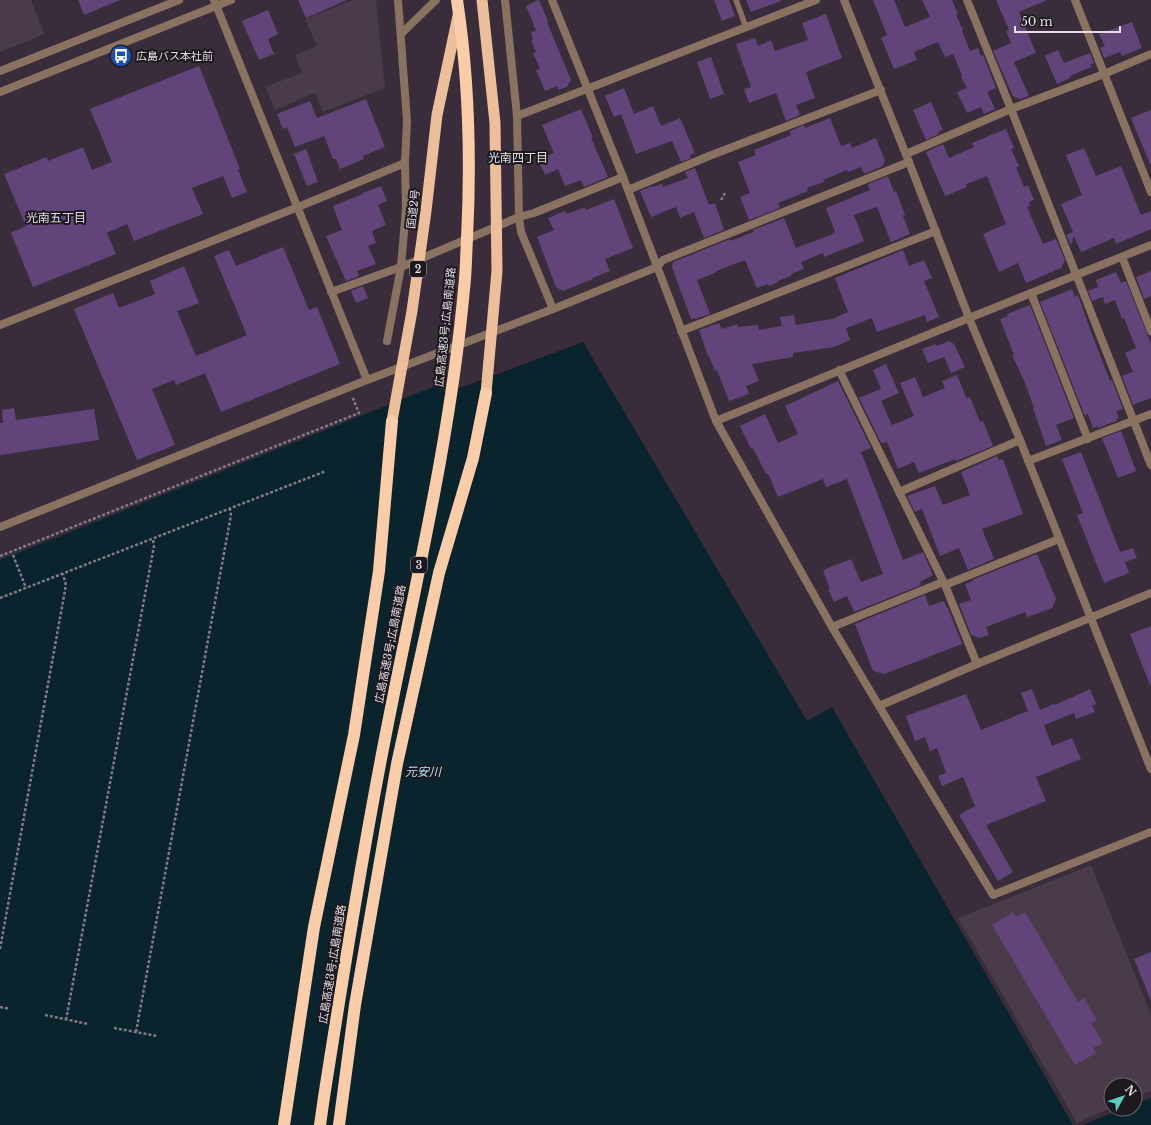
<svg xmlns="http://www.w3.org/2000/svg" width="1151" height="1125" font-family="'Libre Baskerville','Noto Sans JP',serif">
<rect width="100%" height="100%" fill="#392d3b"/>
<path fill="#493b49" d="M0 0H31L44 34 0 52Z
M353 0H376L385 88 323 112 315 93 275 110 265 87 302 73 295 55 317 46 305 19Z
M1091 865 1151 1015V1091L1135 1098V1085H1111V1108L1077 1123 958 918Z"/>
<path fill="#0a242d" d="M583 342 807 721 832 707 1073 1125H0V560L440 384 446 393Z
M1151 1098V1125H1082L1122 1109H1135V1104Z"/>
<path fill="#61457a" d="M78 0H120L84 15Z
M298 0H347L306 18Z
M538 0H539L548 21 547 22 571 80 567 87 558 90 557 86 545 91 536 70 540 69 533 53 536 52 531 40 533 39 531 33 536 30 526 6Z
M714 0H729L735 16 722 21Z
M746 0H781V1L751 12Z
M873 0H894L905 27 930 17 922 0H952L958 14 956 15 963 30 962 31 970 51 978 48 981 56 983 55 996 88 987 92 995 109 984 114 981 107 967 113 957 92 967 88 961 76 962 75 953 54 945 57 938 42 914 52 917 60 894 69 881 38 887 35Z
M996 0H1047L1019 12 1036 53 1014 62 1029 96 1020 99 1013 96 1007 83 993 51 1011 43 1006 31 1009 30Z
M268 10 278 34 268 39 274 54 259 60 242 21Z
M826 14 842 58 806 72 815 98 796 105 800 115 786 121 776 93 749 103 744 89 751 87 736 44 755 38 758 46 771 40 775 51 808 40 802 23Z
M1132 22 1142 48 1122 56 1120 52 1104 58 1100 48 1105 46 1099 34Z
M1058 50 1064 63 1090 53 1094 63 1090 65 1091 67 1070 76V78L1057 84 1045 56Z
M711 57 724 94 710 99 697 62Z
M199 66 240 169 238 170 247 192 232 198 223 176 192 188 203 214 134 241 127 224 107 233 116 254 33 287 11 233 26 226 4 174 47 157 48 161 83 147 92 170 112 162 90 109Z
M624 88 634 114 653 106 661 126 680 118 695 153 690 155 691 158 681 162 672 141 636 154 621 114 614 117 605 96Z
M366 99 385 147 363 156 364 159 340 169 336 159H333L324 136 295 147 287 127 283 129 277 114 310 101 317 118Z
M931 102 943 130 938 132 939 134 926 140 913 110Z
M581 109 593 138H591L608 177 584 187 581 180 565 186 558 169 545 175 538 160 554 153 542 125Z
M1151 110V164H1150L1131 118Z
M830 118 841 146 850 143 852 148 876 138 885 161 883 165V166L864 174 861 167 848 172 847 170 823 180 824 182 807 188 808 191 778 203 780 208 749 220 740 197 750 193 738 162 756 155 754 150 791 135 790 131 804 125 805 128Z
M1006 129 1014 148 1011 149 1019 166 1016 167 1024 187 1028 185 1034 200 1029 202 1030 206 1027 207 1043 244 1056 239 1065 260 1061 268 1026 283 1018 263 999 272 983 234 1006 224 987 176 966 184 967 187 945 196 926 152 943 144 949 158 974 147 972 143Z
M1084 148 1096 176 1121 166 1141 215 1151 211V229L1116 244 1114 238 1081 252 1074 236 1071 245 1066 235 1073 232 1061 204 1082 195 1066 155Z
M306 149 318 182 307 186 294 154Z
M695 168 709 205 715 203 724 230 704 238 694 212 680 218 676 207 651 217 640 191 652 186 653 187 662 184 663 187 688 178 685 172Z
M888 176 894 192 896 191 905 215 903 216 910 234 891 242 877 207 854 215 864 241 824 257 823 253 801 262 804 269 791 274V276L778 281V282L769 286 768 284 757 288 745 260 716 271 717 272 697 280 710 314 695 319V318L691 319 672 267 673 262 730 239V241L754 232 753 230 784 218 796 248 833 234 832 233 835 232 826 208 870 190 868 184Z
M381 186 387 201 378 205 386 225 372 231 376 243 368 246 376 264 357 271 359 276 346 281 326 236 342 230 333 206 363 194V193Z
M614 199 633 248 605 259 610 271 592 278 593 279 563 291 556 287 537 237 554 230 548 218 565 211 567 214 585 207 586 210Z
M283 247 309 310 317 307 340 364 221 412 205 373 176 385 174 380 152 389 175 445 137 460 74 309 113 293 119 308 155 294 150 281 184 266 199 303 177 311 196 356 247 335 214 256 229 250 236 266Z
M903 250 909 266 924 260 932 278 924 281 939 317 927 322 925 315 877 332 872 318 846 328 850 340 834 347 793 353V357L752 364 759 381 746 386 749 394 729 401 717 370 715 371 709 356H708L699 330 715 324V325L719 323 722 329 737 324 738 327 758 325 759 330 782 326 780 317 794 315 796 325 832 319 848 312 835 278Z
M1151 271V296L1144 299 1136 277Z
M1116 272 1121 283 1126 281 1151 344V398L1133 405 1122 376 1133 372 1125 353 1136 348 1124 318 1122 319 1115 300 1105 304 1103 297 1092 301 1088 291 1098 287 1096 280Z
M363 286 368 298 356 303 351 291Z
M1072 289 1075 297 1078 295 1090 329 1110 381 1112 380 1123 409 1116 411 1119 418 1116 419 1117 421 1098 428V426L1093 428 1088 414 1085 415 1084 414 1040 302Z
M1030 305 1074 418 1056 425 1062 440 1046 446 1033 408H1034L1025 383 1012 355H1014L1000 319 1008 316 1007 314Z
M949 341 954 344 965 367 951 373 944 357 928 363 922 349 936 344 937 346Z
M886 364 899 393 881 401 892 425 914 416 900 383 915 377 923 397 945 388 942 381 957 375 967 399 970 397 980 422 983 421 993 446 956 461 955 459 919 473 914 462 898 469 887 442 881 443 859 398 881 389 873 370Z
M838 381 871 448 861 452 903 560 923 552 933 575 920 582 921 585 854 612 847 596 834 602 828 589H830L823 570 851 559 861 582 883 574 847 479 826 487 823 479 778 497 768 473 766 474 753 448 751 449 740 426 765 414 778 443 798 434 785 406Z
M14 408 16 420 94 409 99 440 0 455V423H3L2 410Z
M1121 431 1136 471 1118 478 1102 438Z
M1081 452 1120 552 1133 548 1137 558 1125 562 1129 573 1104 583 1077 515 1083 513 1062 459Z
M997 456 999 460 1003 459 1023 514 982 529 994 559 968 570 959 548 940 556 922 509 915 512 907 496 935 486 943 505 970 495 961 472Z
M1037 554 1056 599 1052 608 1027 617 1025 612 986 627 989 635 979 638 971 635 959 604 971 600 965 584 973 581 972 580Z
M925 595 929 606 944 601 947 608H948L962 644 884 674 873 671 855 624Z
M1151 626V685H1150L1130 634Z
M1032 689 1040 710 1054 704 1055 705 1090 689 1096 704 1092 706 1095 712 1076 719 1074 713 1044 725 1052 746 1072 738 1081 759 1036 777 1046 801 986 825 1013 872 998 881 959 815 975 806 963 777 942 786 938 776 946 773 937 748 930 751 925 737 915 741 906 716 966 694 981 730 1028 711 1021 693Z
M1013 912 1016 917 1025 912 1078 1002 1084 998 1097 1020 1091 1023 1103 1043 1093 1048 1096 1053 1075 1065 992 925Z
M1151 952V1001L1134 959Z"/>
<g fill="none" stroke-linecap="round" stroke-linejoin="round">
<path stroke="#847a86" stroke-width="2.5" stroke-dasharray="3 2" stroke-linecap="butt" d="M721 200 725 193
M13 555 26 588
M0 556 359 413 352 396
M0 598 326 471
M0 949 66 585 63 574
M0 1007 10 1009
M45 1015 88 1024
M66 1020 154 546 153 539
M114 1028 157 1036
M136 1032 231 515 230 509"/>
<path stroke="#897260" stroke-width="5.5" d="M736 0 746 27"/>
<path stroke="#897260" stroke-width="8" d="M505 0 517 116 519 217 521 232 553 309
M967 0 1011 109 1151 465
M1075 0 1151 192
M401 34 436 0
M906 154 1011 109 1104 74 1151 54
M628 190 709 156 881 90
M1122 257 1151 331
M657 267 663 260 909 162
M331 292 401 267 519 217 534 213 623 177
M1031 293 1088 439
M681 331 936 231
M387 341 401 267 406 208 405 163 407 121 398 0
M839 370 945 585 977 664
M716 421 969 318
M1028 461 1151 414
M899 492 1020 440
M945 585 1059 539
M832 627 943 582
M879 706 993 895 1151 832"/>
<path stroke="#897260" stroke-width="8" d="M214 0 367 380
M552 0 623 177 716 421 832 627 879 706 977 664 1151 593
M844 0 909 162 969 318 1020 440 1151 769
M0 71 179 0
M0 92 231 0
M517 116 816 0
M969 318 1151 245
M0 325 298 207 405 163
M0 527 367 380 553 309 657 267"/>
<path stroke="#edbe9a" stroke-width="11" d="M482 0 495 123 497 271 486 393
M392 421 412 311 426 211 437 115 458 16"/>
<path stroke="#facca8" stroke-width="12" d="M284 1125 314 927 354 735 379 571 392 421
M320 1125 324 1097C344 970 364 843 389 718 417 576 451 433 464 289 466 273 466 256 467 239 471 159 469 79 457 0
M339 1125 355 1005 397 764 439 573 473 458 486 393"/>
</g>
<defs>
<g id="bus-disc" transform="scale(1.15)"><circle r="9.5" fill="#1a4fb4" stroke="#1d181e"/><path d="M-5-6H5V4H4V6H2V4H-2V6H-4V4H-5ZM-3.5-4V0h7V-4ZM-3.5 1.2v1.5H-2V1.2ZM2 1.2v1.5H3.5V1.2Z" fill="#fff"/></g>
</defs>
<g fill-rule="evenodd">
<use href="#bus-disc" x="121" y="56"/>
</g>
<g text-anchor="middle" dominant-baseline="central" stroke-width="4" stroke-linejoin="round" paint-order="stroke">
<g fill="#1d181e" stroke="#a9a3aa" stroke-width="1">
<rect x="410" y="261" width="16" height="16" rx="3"/>
<rect x="411" y="557" width="16" height="16" rx="3"/>
</g>
<g font-size="10" font-weight="bold" fill="#e5dee6">
<text x="418" y="269">2</text>
<text x="419" y="565">3</text>
</g>
<g font-size="11" fill="#e5dee6" stroke="#1d181e" text-anchor="start">
<text x="136" y="56">広島バス本社前</text>
</g>
<g font-size="11" fill="#e5dee6" stroke="#1d181e">
<text transform="translate(413 209) rotate(-83)">国道2号</text>
<text transform="translate(445 327) rotate(-84)">広島高速3号;広島南道路</text>
<text transform="translate(390 644) rotate(-79)">広島高速3号;広島南道路</text>
<text transform="translate(332 964) rotate(-81)">広島高速3号;広島南道路</text>
</g>
<g font-size="12" fill="#e5dee6" stroke="#1d181e">
<text x="518" y="157">光南四丁目</text>
<text x="56" y="217">光南五丁目</text>
</g>
<g font-size="12" font-style="italic" fill="#a8e7fe" stroke="#1d181e">
<text x="423" y="771">元安川</text>
</g>
</g>
<g transform="translate(1123 1097) rotate(50)"><circle r="19" fill="#1d181e" stroke="#6d676e"/>
<path d="M0-3L7 15L0 10L-7 15Z" fill="#59cebe"/>
<text y="-6" font-size="11" font-weight="bold" text-anchor="middle" fill="#e5dee6">N</text>
</g>
<path d="M1015 26v6h105v-6" fill="none" stroke="#e5dee6" stroke-width="2"/>
<text x="1021" y="26" font-size="12" fill="#e5dee6" stroke="#1d181e" stroke-width="3" paint-order="stroke">50 m</text>
</svg>
